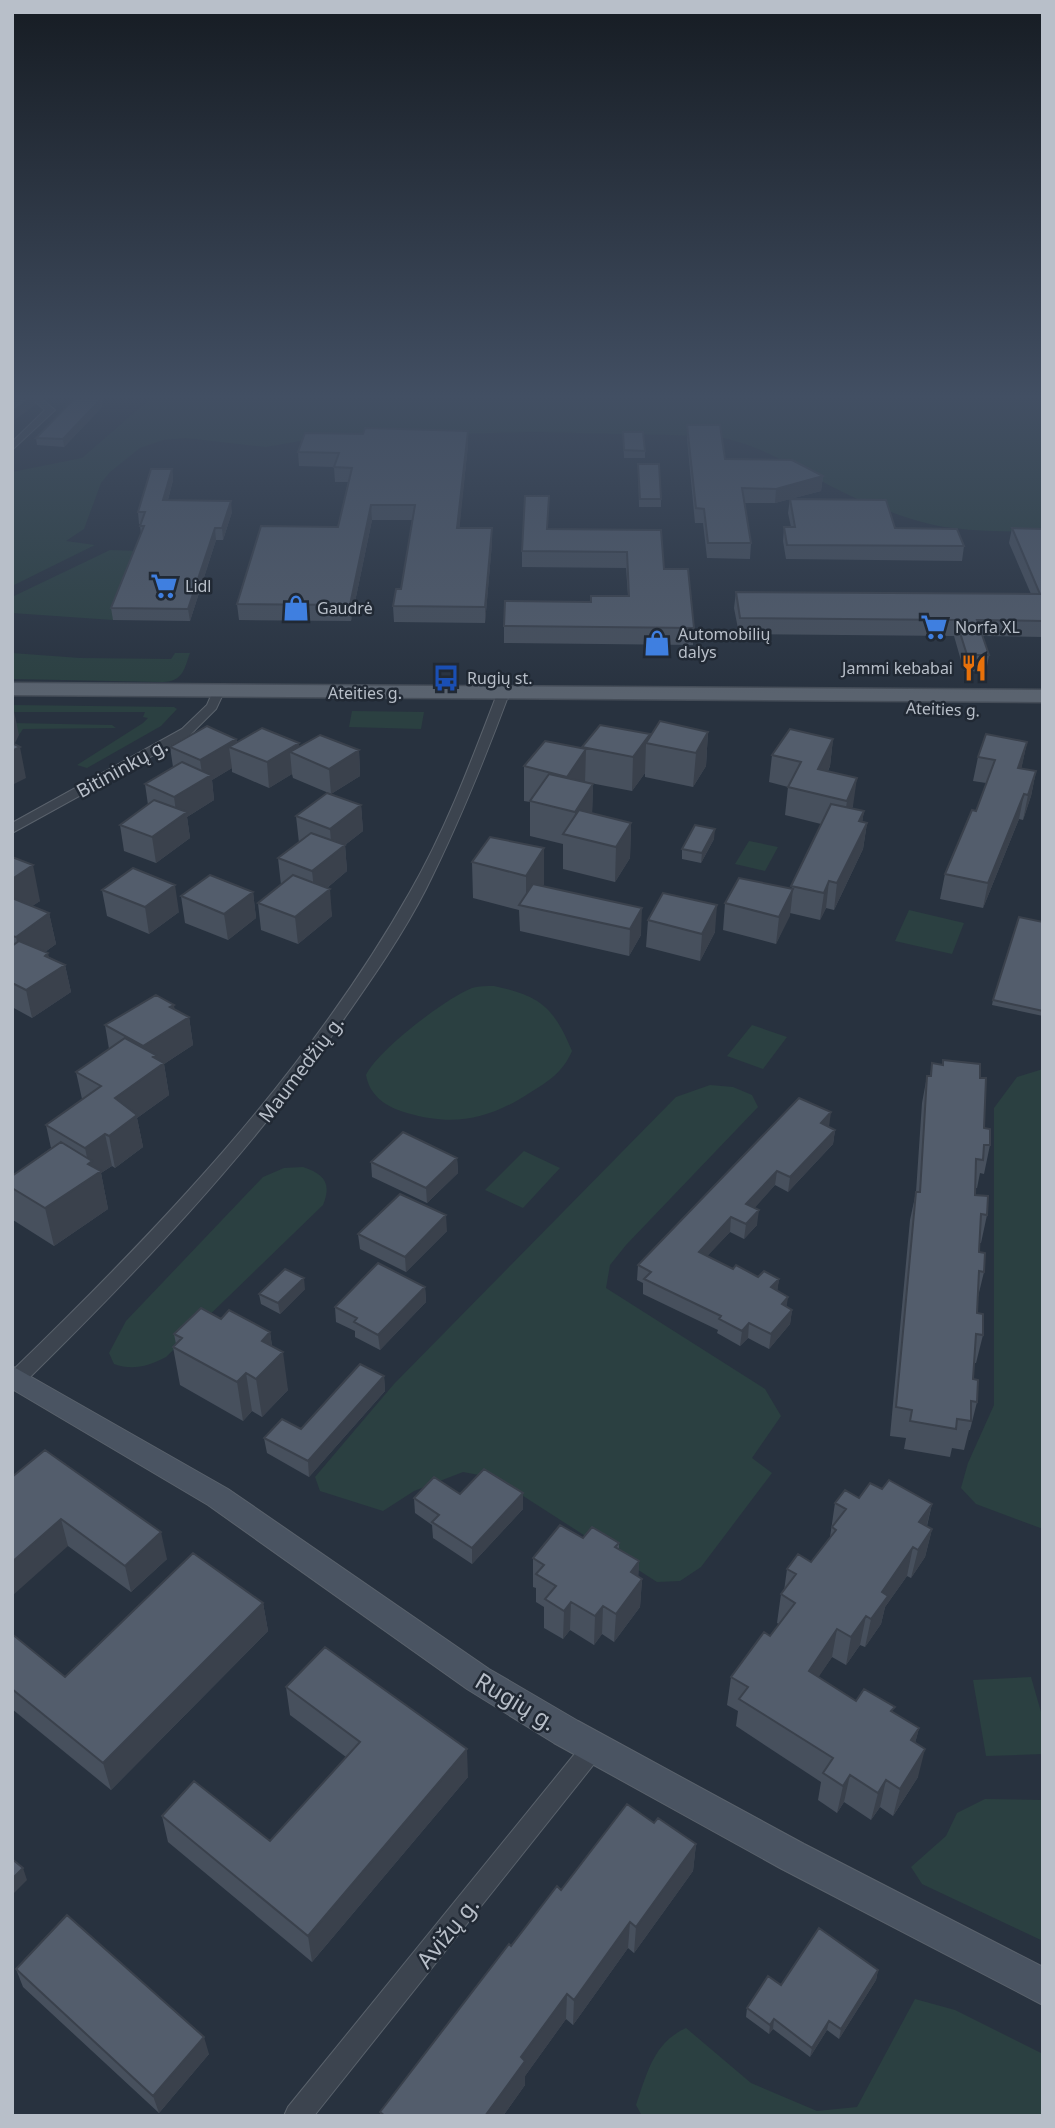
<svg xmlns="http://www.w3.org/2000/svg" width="1055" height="2128" font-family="'Noto Sans',sans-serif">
<rect width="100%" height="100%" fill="#28323f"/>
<path fill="#2b4041" d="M151 398H1043V532C1013 531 982 532 952 528 924 525 896 514 870 504 817 484 771 445 713 436L532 432 317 438 266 447 186 438 163 440 140 448 110 472 101 483 84 529 66 541 95 545 12 586V472L82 458Z
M110 550 140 551 113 620 12 613V597Z
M12 653 80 658 171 659 175 653H190C184 670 183 681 163 682L12 679Z
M12 705 174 707 177 709 161 726 87 768 77 765 143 723 148 718 143 717 145 712H12Z
M352 711 424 712 421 729 349 727Z
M12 723 112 725 116 728 23 729 19 735H12Z
M749 841 778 847 765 871 735 864Z
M909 910 964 923 952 954 895 941Z
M494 986C541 996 554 1008 572 1051 563 1072 549 1081 531 1092 490 1119 455 1127 407 1113 387 1107 370 1097 366 1075 377 1051 446 998 472 988 479 986 487 986 494 986Z
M752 1025 787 1037 763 1069 727 1056Z
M1043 1069V1529L976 1504 961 1488 968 1463 994 1405V1108L1017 1077Z
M710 1085 733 1087 752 1095 758 1107 626 1245 610 1265 606 1288 765 1389 781 1416 752 1458 772 1473 701 1567 680 1581 657 1582 495 1478 463 1472 414 1491 383 1511 320 1491 315 1477 394 1384 676 1097Z
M524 1151 560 1168 523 1208 485 1190Z
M303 1167C324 1174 332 1183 323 1205L166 1357C148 1366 133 1371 114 1364L109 1353 126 1321 263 1177 284 1168Z
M1031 1677 1043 1719V1754L986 1756 973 1680Z
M985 1799 1043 1800V1941L922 1884 911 1867 946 1836 957 1813Z
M915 1999 955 2010 1043 2054V2116H642L636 2105C647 2074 653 2043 686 2028L751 2083 817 2111 857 2107Z"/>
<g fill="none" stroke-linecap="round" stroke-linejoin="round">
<g stroke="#5a626c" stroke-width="2">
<path id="street" d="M31 398H40L55 410 12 450V442L45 410Z
M218 688 224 692 216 709 190 735 12 833V823L182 729 207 705 214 689Z
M503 690 509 694C484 761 458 825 426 889 402 936 371 980 341 1023 247 1157 135 1274 19 1388L12 1390V1371C162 1226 306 1075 410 892 446 829 471 762 497 694Z
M594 1736 602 1740 605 1747 602 1754 314 2116H284L288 2107 586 1740Z"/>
</g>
<g stroke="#5a626c" stroke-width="2">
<path id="secondary" d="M12 1366 228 1489 489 1669 578 1721 804 1844 1043 1967V2005L780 1868 554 1743 467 1689 208 1505 12 1389Z"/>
</g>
<g stroke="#454d58" stroke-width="3">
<path id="primary" d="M12 683 1043 690V702L12 695Z"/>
</g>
<use href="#street" fill="#3c444f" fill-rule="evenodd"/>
<use href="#secondary" fill="#4a5462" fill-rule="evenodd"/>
<use href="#primary" fill="#5a636f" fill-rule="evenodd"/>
</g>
<path fill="#47505d" d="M101 399 102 407 64 447 37 445 36 438Z
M687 425 725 459 823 476 821 491 790 499 964 546 962 561 786 559 783 541 784 527H791L788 513 790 499 775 503H745L751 543 750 559 707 558 703 523H695L687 439Z
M468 431V445L459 528H492V543L485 623 394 622 393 606 401 589 412 520H372L351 621 239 620 237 604 338 527 348 482H335L334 467 299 466 298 452 363 434Z
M623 432 645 451V458H624Z
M638 464 661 499V507H639Z
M172 469 173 480 168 500 232 512 223 540H216L190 621 113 620 111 608 141 534 140 526 141 524H139L138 512Z
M548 512 547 529 661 530 664 569 694 628 693 645 504 643V626L591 602 628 596 626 568 522 567V551Z
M1012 528 1043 529V637L982 636 989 655 986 672 964 671 954 636 739 634 734 608 736 592 1031 594 1009 543Z
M708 732 706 766 693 787 645 777V773L632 791 585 782 593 784 592 813 631 823 630 858 615 882 563 869V844L530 836V802L524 801V766L582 748V747L650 734V738Z
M236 739 237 742 359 750 360 776 331 794 293 778 292 774 269 788 232 772V768L212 780 214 800 187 817 190 838 156 863 124 851 120 825 148 805 145 784 173 767 170 747Z
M833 739 830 766 828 771 853 806 852 808 864 811 862 822 867 823 863 849 834 910 826 908 820 920 790 913 776 944 723 930 725 903 791 889 821 824 785 815 788 787 769 782 772 755Z
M1027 742 1021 769 1036 771 1031 796 1023 820 1019 819 983 908 940 899 945 874 976 811 986 783 973 781 978 757Z
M361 805 363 831 345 845 347 871 327 888 332 916 298 944 261 930 258 903 281 885 278 858 299 843 296 816Z
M490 837 544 884 542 886 641 935 629 956 520 931 519 910 473 898 472 862Z
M714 839 701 863 682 859V849Z
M12 857 40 901 32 906 49 913 56 944 45 952 49 957 65 965 71 992 32 1018 12 1007Z
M102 890 179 912 149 934 107 916Z
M253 892 256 918 228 940 185 923 181 896Z
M648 920 715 932 700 961 646 947Z
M1043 922V1016L992 1005 993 1000Z
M175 1010 189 1017 193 1045 164 1064 169 1095 137 1118 143 1147 115 1168 112 1166 101 1173 108 1209 54 1246 13 1220 12 1216V1176L51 1148 46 1125 82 1099 76 1072 109 1049 105 1025Z
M932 1063 980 1078 984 1128 990 1145 984 1174 980 1173 977 1188H975V1195L987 1215 981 1243H979V1252L984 1272 977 1301V1313L983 1335 976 1363H974L973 1379 977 1402 970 1430H969L964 1450 952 1448 950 1457 904 1449 906 1438 890 1436 910 1220 916 1192 922 1103 927 1076H930Z
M829 1127 835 1130 833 1144 788 1192 775 1185 754 1208 757 1225 744 1239 730 1232 707 1256 733 1269 758 1277 779 1279 777 1291 787 1307 792 1310 790 1324 769 1349 748 1338 740 1346 717 1333 718 1330 643 1294V1283L637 1280 638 1265Z
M457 1158 458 1173 427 1203 372 1177 371 1162Z
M447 1231 406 1272 360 1249 358 1234Z
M425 1287 426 1302 380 1350 355 1337V1331L336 1322 335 1307Z
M305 1289 280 1314 261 1304 259 1294Z
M221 1319 270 1332 272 1346 288 1390 262 1417 252 1411 243 1421 180 1385 173 1347 176 1344 174 1334Z
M384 1376 385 1391 309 1477 267 1453 264 1438 301 1429Z
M12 1477 167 1559 131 1592 68 1546Z
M882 1489 932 1504 927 1526 932 1529 925 1557 911 1578 907 1576 885 1607 881 1624 865 1647 860 1645 846 1665 832 1657 818 1677 856 1701 893 1712 919 1728 915 1743 918 1777 893 1816 880 1807 871 1820 844 1802 837 1813 818 1800 821 1782 736 1726 738 1711 727 1705 731 1677 770 1636 779 1624 777 1623 781 1594 784 1591 787 1569 811 1562 830 1537 835 1503 859 1498Z
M523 1493V1509L472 1564 433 1538 432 1525 415 1513 414 1498 460 1494Z
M583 1538 619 1543V1549L639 1561 638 1577 642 1579 640 1607 614 1642 602 1634 594 1645 570 1630 563 1639 544 1628V1607L536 1602V1588L533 1587V1558Z
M263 1603 268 1631 111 1790 12 1709V1634L65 1677Z
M286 1687 468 1777 312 1962 168 1842 162 1816 270 1841 346 1757 290 1715Z
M654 1823 696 1844 693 1871 634 1953 628 1948 573 2025 566 2019 525 2076V2085L503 2116H381L380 2112 511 1946 561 1890Z
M16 1969 209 2054 159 2113 23 1987Z
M878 1970 876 1980 839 2039 827 2030 810 2057 773 2029 769 2034 746 2017 747 2008 781 1985Z"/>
<path fill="#3a414c" d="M31 398H33L35 405 12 422V412Z
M101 399 102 407 64 447 63 439Z
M468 431V445L458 543 457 528Z
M172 469 173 480 165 511 163 500Z
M823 476 821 491 775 503 776 489Z
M231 501 232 512 223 540 222 528Z
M371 505 372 520 351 621 350 605Z
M215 528 216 540 190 621 188 609Z
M492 528V543L485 623V607Z
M14 711 19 735 12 749V715Z
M708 732 706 766 693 787 696 753Z
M650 734V744L646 743 645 773 632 791 633 757Z
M236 739 238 750 229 747 232 768 212 780 214 800 187 817 190 838 156 863 152 837 177 819 174 797 203 780 200 760Z
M833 739 830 766 816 794 818 769Z
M1027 742 1022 766 1013 792 1018 768Z
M299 743 300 756 290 752 292 774 269 788 267 762Z
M20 747 26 778 12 785V751Z
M586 749 585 783 566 811 567 777Z
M359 750 360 776 331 794 329 769Z
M1036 771 1031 796 1023 820 1028 795Z
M857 778 853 806 843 828 847 801Z
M593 784 592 819 574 836 575 812Z
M1024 794 1019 819 983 908 988 883Z
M361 805 363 831 332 855 330 829Z
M864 811 860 836 867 823 863 849 834 910 837 883 859 821Z
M631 823 630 858 615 882 616 847Z
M715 829 714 839 701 863 702 853Z
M345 845 347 871 315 898 312 871Z
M544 848V884L529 907 526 906V876Z
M33 865 40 901 12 920V879Z
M829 881 826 908 820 920 824 893Z
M175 885 179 912 149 934 145 907Z
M330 889 332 916 298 944 295 917Z
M793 889 790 916 776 944 779 917Z
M253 892 256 918 228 940 224 914Z
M717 905 715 932 700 961 702 934Z
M642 908 641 935 629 956 630 929Z
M49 913 56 944 22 969 16 937Z
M48 953 52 973 65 965 71 992 32 1018 26 990 45 956Z
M174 1005 177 1025 189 1017 193 1045 164 1064 169 1095 137 1118 143 1147 115 1168 109 1136 115 1098 148 1074 143 1046 170 1007Z
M831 1112 829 1127 821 1123Z
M835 1130 833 1144 788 1192 790 1177Z
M105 1134 112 1166 101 1173 108 1209 54 1246 45 1208 91 1177 85 1148Z
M457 1158 458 1173 427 1203 426 1188Z
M777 1171 775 1185 745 1219 746 1204Z
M759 1210 757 1225 744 1239 746 1224Z
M446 1215 447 1231 406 1272 405 1257Z
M731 1217 730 1232 698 1266 699 1252Z
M304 1278 305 1289 280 1314 278 1303Z
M779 1279 777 1293 771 1287Z
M425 1287 426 1302 380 1350 378 1335Z
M788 1297 786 1311 782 1304Z
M792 1310 790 1324 769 1349 771 1334Z
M749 1323 748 1338 740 1346 742 1331Z
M270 1332 274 1361 283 1352 288 1390 262 1417 256 1379 262 1341Z
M246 1373 252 1411 243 1421 237 1382Z
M384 1376 385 1391 309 1477 308 1461Z
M523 1493V1509L472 1564V1548Z
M932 1504 925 1532 919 1522Z
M61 1519 68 1546 12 1596V1562Z
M932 1529 925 1557 911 1578 918 1550Z
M161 1532 167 1559 131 1592 125 1566Z
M913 1547 907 1576 885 1607 881 1624 865 1647 871 1619 882 1592Z
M639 1561 638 1585 642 1579 640 1607 614 1642 616 1614 631 1572Z
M571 1602 570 1630 563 1639 564 1611Z
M263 1603 268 1631 111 1790 103 1763Z
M603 1606 602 1634 594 1645 595 1616Z
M866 1616 860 1645 846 1665 851 1637Z
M837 1629 832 1657 804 1699 809 1671Z
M919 1728 912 1756 911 1740Z
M467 1749 468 1777 312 1962 308 1936Z
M925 1749 918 1777 893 1816 900 1789Z
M850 1775 844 1802 837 1813 843 1786Z
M886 1780 880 1807 871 1820 878 1793Z
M696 1844 693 1871 634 1953 636 1927Z
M23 1868 27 1880 12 1895V1879Z
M630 1922 628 1948 573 2025 574 2000Z
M878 1970 876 1980 839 2039 841 2029Z
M567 1994 566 2019 525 2076V2085L503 2116H485L521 2057Z
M774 2019 773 2029 769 2034 770 2025Z
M829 2021 827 2030 810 2057 812 2048Z
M204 2037 209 2054 159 2113 153 2096Z"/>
<path fill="#535d6c" stroke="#3a414c" stroke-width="2" d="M12 398H31L12 412Z
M75 398 101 399 63 439 36 438Z
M687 425H720L725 459 792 460 823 476 776 489 742 488 751 543H708L704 509 696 508Z
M365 428 468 431 457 528H492L485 607 393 606 396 589H401L415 505H371L350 605 237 604 261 526 338 527 352 468 334 467 339 453 298 452 305 433 363 434Z
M623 432H643L645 451 624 450Z
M638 464H659L661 499H640Z
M151 469H172L163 500 231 501 222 528H215L188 609 111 608 144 526H140L145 512H138Z
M525 496H549L547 529 661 530 664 569H688L694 628 504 626 505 601 591 602V596H629L627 552 522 551Z
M790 499 886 500 895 528 957 529 964 546 787 545 784 527H795Z
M1012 528 1043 529V621L977 620 989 655H967L956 620 740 618 736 592 1040 594Z
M660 721 708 732 696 753 646 743Z
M600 725 650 734 633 757 582 747Z
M207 726 236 739 200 760 170 747Z
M262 728 299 743 267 762 229 747Z
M790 729 833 739 818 769 857 778 847 801 788 787 801 762 772 755Z
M986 734 1027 742 1018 768 1036 771 1028 795 1024 794 988 883 945 874 972 810 976 811 995 760 978 757Z
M320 735 359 750 329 769 290 752Z
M545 741 586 749 567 777 524 766Z
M12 743 20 747 12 751Z
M182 762 211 775 174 797 145 784Z
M549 774 593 784 575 812 530 801Z
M327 793 361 805 330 829 296 816Z
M154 800 187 812 152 837 120 825Z
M831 804 864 811 859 821 867 823 837 883 829 881 824 893 791 886Z
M579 810 631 823 616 847 563 834Z
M695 825 715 829 702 853 682 849Z
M311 833 345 845 312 871 278 858Z
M490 837 544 848 526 876 472 862Z
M12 857 33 865 12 879Z
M133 868 175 885 145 907 102 890Z
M210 875 253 892 224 914 181 896Z
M293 875 330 889 295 917 258 903Z
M739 878 793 889 779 917 725 903Z
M533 884 642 908 630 929 519 905Z
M663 893 717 905 702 934 648 920Z
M12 898 49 913 16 937 12 936Z
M1019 917 1043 922V1011L993 1000Z
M19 941 48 953 45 956 65 965 26 990 12 983V946Z
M156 995 174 1005 170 1007 189 1017 143 1046 105 1025Z
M125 1038 156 1055 153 1057 164 1063 115 1098 137 1115 109 1136 105 1134 85 1148 46 1125 101 1086 76 1072Z
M943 1060 980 1064V1078H986L984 1128 990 1129V1145H984L983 1160 976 1159 975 1195 988 1196 987 1215 981 1214 979 1252 985 1253 984 1272 979 1271 977 1313 983 1314V1335L976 1334 973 1379 978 1380 977 1402 971 1401V1421L957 1419 956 1429 910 1421 912 1410 896 1407 916 1192H920L927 1076H931L932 1063 943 1065Z
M799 1098 831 1112 821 1123 835 1130 790 1177 777 1171 746 1204 759 1210 746 1224 731 1217 699 1252 733 1269 736 1265 758 1277 764 1271 779 1279 771 1287 788 1297 782 1304 792 1310 771 1334 749 1323 742 1331 719 1319 721 1316 644 1279 651 1272 638 1265Z
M403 1132 457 1158 426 1188 371 1162Z
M61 1142 92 1161 88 1164 101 1171 45 1208 12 1188V1176Z
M400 1194 446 1215 405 1257 358 1234Z
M378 1263 425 1287 378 1335 354 1322 357 1318 335 1307Z
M285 1269 304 1278 278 1303 259 1294Z
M201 1308 221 1319 229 1310 270 1332 262 1341 283 1352 256 1379 246 1373 237 1382 173 1347 182 1338 174 1334Z
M360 1364 384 1376 308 1461 264 1438 282 1419 301 1429Z
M45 1450 161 1532 125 1566 61 1519 12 1562V1477Z
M484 1469 523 1493 472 1548 432 1522 439 1515 414 1498 434 1477 460 1494Z
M889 1480 932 1504 919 1522 932 1529 918 1550 913 1547 882 1592 888 1596 871 1619 866 1616 851 1637 837 1629 809 1671 856 1701 864 1689 895 1707 891 1711 919 1728 911 1740 925 1749 900 1789 886 1780 878 1793 850 1775 843 1786 823 1773 833 1758 739 1699 748 1687 731 1677 764 1632 770 1636 795 1603 781 1594 796 1574 787 1569 798 1554 811 1562 836 1530 832 1527 846 1509 835 1503 845 1490 859 1498 870 1483 882 1489Z
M560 1525 583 1538 592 1527 619 1543 615 1547 639 1561 631 1572 642 1579 616 1614 603 1606 595 1616 571 1602 564 1611 545 1599 556 1586 536 1574 544 1565 533 1558Z
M193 1553 263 1603 103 1763 12 1689V1634L65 1677Z
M325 1647 467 1749 308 1936 162 1816 194 1781 270 1841 360 1742 286 1687Z
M627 1804 654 1823 658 1818 696 1844 636 1927 630 1922 574 2000 567 1994 521 2057 525 2061 485 2116H385L380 2112 509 1944 511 1946 557 1886 561 1890Z
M12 1859 23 1868 12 1879Z
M67 1915 204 2037 153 2096 16 1969Z
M819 1928 878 1970 841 2029 829 2021 812 2048 774 2019 770 2025 747 2008 768 1976 781 1985Z"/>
<linearGradient id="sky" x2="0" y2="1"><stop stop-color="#161c23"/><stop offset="0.57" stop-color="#424f63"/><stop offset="1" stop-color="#424f63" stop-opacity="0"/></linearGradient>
<rect width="1055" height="696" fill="url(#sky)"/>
<defs>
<g id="supermarket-bare" transform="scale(2.1)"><path d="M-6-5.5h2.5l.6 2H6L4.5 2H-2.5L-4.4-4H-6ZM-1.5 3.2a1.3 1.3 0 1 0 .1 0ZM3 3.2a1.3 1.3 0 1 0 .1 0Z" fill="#3f7fe0" stroke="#212934" stroke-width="2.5" paint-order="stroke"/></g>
<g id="shop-bare" transform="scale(2.1)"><path d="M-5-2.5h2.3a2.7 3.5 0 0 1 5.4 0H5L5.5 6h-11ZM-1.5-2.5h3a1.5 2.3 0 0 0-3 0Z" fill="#3f7fe0" stroke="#212934" stroke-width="2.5" paint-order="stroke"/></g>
<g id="restaurant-bare" transform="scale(2.1)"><path d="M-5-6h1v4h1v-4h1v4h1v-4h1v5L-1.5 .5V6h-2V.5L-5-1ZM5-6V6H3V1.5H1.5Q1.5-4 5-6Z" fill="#e8710a" stroke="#212934" stroke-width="2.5" paint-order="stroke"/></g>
<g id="bus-bare" transform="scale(2.1)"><path d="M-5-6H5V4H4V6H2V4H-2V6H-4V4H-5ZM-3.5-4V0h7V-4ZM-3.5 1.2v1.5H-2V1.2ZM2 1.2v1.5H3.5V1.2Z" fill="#1a4fb4" stroke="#212934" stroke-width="2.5" paint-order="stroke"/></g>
</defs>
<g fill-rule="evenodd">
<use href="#supermarket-bare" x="164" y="586"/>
<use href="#shop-bare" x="296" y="608"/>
<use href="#supermarket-bare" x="934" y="627"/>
<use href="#shop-bare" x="657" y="643"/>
<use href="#restaurant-bare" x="974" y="668"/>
<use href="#bus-bare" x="446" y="678"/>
</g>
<g text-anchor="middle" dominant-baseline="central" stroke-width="5" stroke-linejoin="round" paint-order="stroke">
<g font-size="16" fill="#b8bfc9" stroke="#212934" text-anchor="start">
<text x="185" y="586">Lidl</text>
<text x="317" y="608">Gaudrė</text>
<text x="955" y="627">Norfa XL</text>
<text x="678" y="634">Automobilių<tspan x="678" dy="18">dalys</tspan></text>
<text x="953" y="668" text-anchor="end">Jammi kebabai</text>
<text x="467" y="678">Rugių st.</text>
</g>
<g font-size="16" fill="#b8bfc9" stroke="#212934">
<text x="365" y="693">Ateities g.</text>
<text transform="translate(943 709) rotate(2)">Ateities g.</text>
</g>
<g font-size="19" fill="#b8bfc9" stroke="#212934">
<text transform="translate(122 768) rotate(-29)">Bitininkų g.</text>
<text transform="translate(301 1069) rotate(-53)">Maumedžių g.</text>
</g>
<g font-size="23" fill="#b8bfc9" stroke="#212934">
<text transform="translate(516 1701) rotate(31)">Rugių g.</text>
<text transform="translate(447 1932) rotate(-51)">Avižų g.</text>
</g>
</g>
<rect width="1055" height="2128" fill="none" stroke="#b8bfc9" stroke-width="28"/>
</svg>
